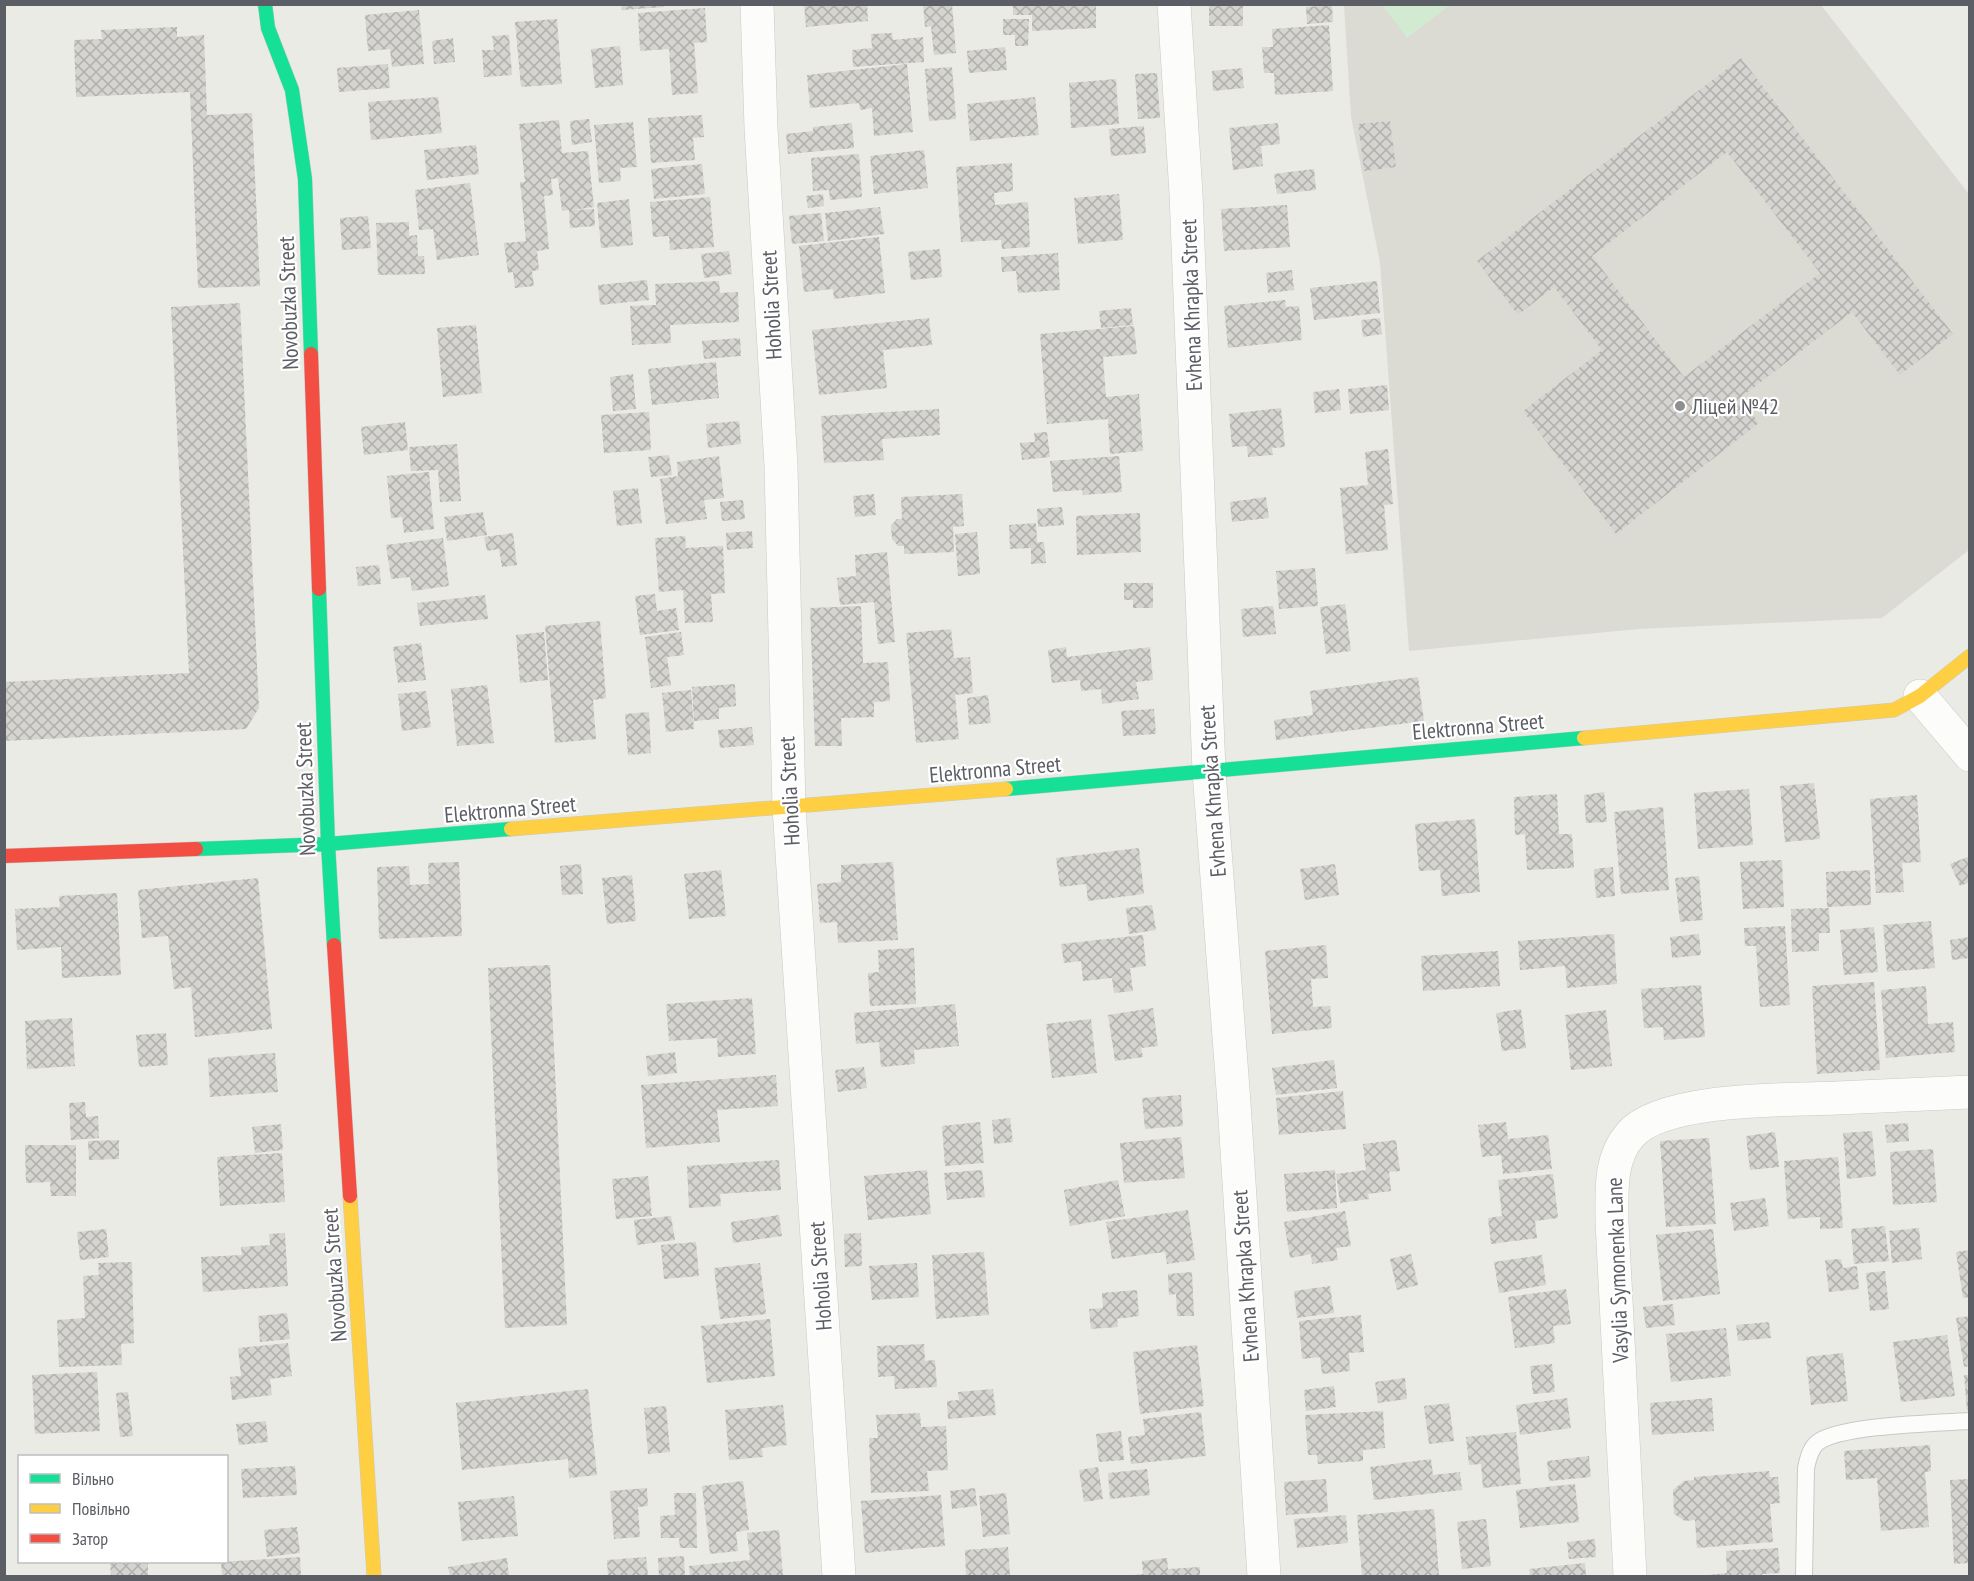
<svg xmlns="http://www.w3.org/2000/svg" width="1974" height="1581" font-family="'PT Sans Narrow',sans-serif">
<defs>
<pattern id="building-cross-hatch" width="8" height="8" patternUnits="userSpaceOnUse" patternTransform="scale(1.5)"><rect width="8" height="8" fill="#d5d4d0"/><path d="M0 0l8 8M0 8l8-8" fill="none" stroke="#b0afac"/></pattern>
</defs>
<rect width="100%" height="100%" fill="#ebebe5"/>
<path fill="#dcdbd3" d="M1344 5H1821L1969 194V550L1882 618 1639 629 1409 651 1380 263 1351 117Z"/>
<path fill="#d2e9d2" d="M1382 5H1450L1407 38Z"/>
<path fill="url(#building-cross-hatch)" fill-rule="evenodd" d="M621 4H664V7L622 10Z
M804 4H867L868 21 806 27Z
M923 4H952L956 53 934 55 931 26 925 27Z
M1013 4H1096V28L1032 31V15H1013Z
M1209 4H1243V26H1209Z
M1332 5 1333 22 1307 24 1306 7Z
M705 8 707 42 694 43 698 93 672 95 669 49 640 51 638 13Z
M419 10 424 64 392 67 390 49 368 51 365 15Z
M557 19 562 84 521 87 515 22Z
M1003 19H1029L1028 46H1015V35H1003Z
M1329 25 1333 91 1275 95 1274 73H1264L1262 47H1273L1272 29Z
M177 27V37L204 35 207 115 252 113 260 286 198 288 190 92 76 97 74 40 102 39 101 30Z
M892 33 893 40 923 37 924 62 853 67 852 50 872 48 871 34Z
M509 35 512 75 484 77 482 50H494L492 36Z
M453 38 455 62 434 64 432 41Z
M620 46 623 85 595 88 591 49Z
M1005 47 1007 70 969 73 967 51Z
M1741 58 1953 334 1900 375 1852 312 1740 398 1759 423 1616 534 1523 411 1602 350 1554 287 1518 315 1477 261ZM1727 152 1820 273 1684 377 1592 256Z
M388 64 390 88 339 92 337 68Z
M907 64 913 132 874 136 872 108 860 110 859 103 810 108 807 75Z
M952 67 956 119 929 121 925 69Z
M1242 68 1244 88 1213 91 1212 71Z
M1157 73 1160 118 1138 119 1135 74Z
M1116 79 1119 124 1071 128 1069 83Z
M438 97 442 133 371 140 368 102Z
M1035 97 1039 135 970 141 967 104Z
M702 115 704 137 693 138 695 160 651 163 648 118Z
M589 119 592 142 572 145 570 121Z
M559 120 562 153 588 151 594 207 572 210 594 209 595 226 570 228 569 210 562 211 558 178 551 179 553 195 544 196 549 249 537 251 539 270 532 271 534 286 515 288 513 272 508 273 504 243 526 241 520 182H525L519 124Z
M1390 121 1396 167 1364 171 1358 124Z
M633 122 637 167 620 168 621 181 599 183 594 125Z
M852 123 854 148 788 154 786 134 813 131V127Z
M1278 123 1280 144 1261 146 1263 166 1233 170 1229 128Z
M1144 126 1146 153 1111 156 1109 129Z
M476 145 479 174 427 180 424 150Z
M924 150 928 188 874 194 870 156Z
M859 154 862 197 830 200 829 190 813 191 811 158Z
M1012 163 1013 191 994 193 995 205 1028 202 1030 247 1002 249 1001 240 961 242 956 167Z
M702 164 705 194 654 199 651 169Z
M1314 169 1316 190 1277 194 1274 174Z
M470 183 479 255 437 260 433 229 419 230 415 190Z
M823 194 824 206 808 208 806 196Z
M1119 194 1123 240 1078 244 1074 198Z
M710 197 714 247 670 250 669 236 653 237 650 202Z
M629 199 633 245 601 248 597 203Z
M1287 205 1290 247 1224 251 1221 209Z
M880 207 884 234 828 241 825 213Z
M821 213 824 241 792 244 789 216Z
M368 216 371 248 342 250 340 218Z
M409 222V236L417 235 418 256H424L425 274 378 275 376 223Z
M879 237 885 293 834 299 833 289 804 292 799 246Z
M940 249 942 277 911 280 908 252Z
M729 251 732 274 704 278 701 254Z
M1058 253 1060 290 1018 293 1016 271 1002 272 1001 257Z
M1292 270 1294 290 1268 293 1266 273Z
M647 280 649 300 600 305 598 285Z
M719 281 720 293 738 292 739 322 670 325 671 343 632 345 630 306 656 305 655 284Z
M1377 281 1380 313 1314 320 1310 288Z
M1285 300 1286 307 1299 306 1302 340 1228 348 1224 306Z
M240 303 259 708 246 729 4 741V682L189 673 171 307Z
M1131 308 1133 325 1101 328 1099 311Z
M929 318 932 345 883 350 887 388 819 395 812 330Z
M1380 318 1382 334 1363 337 1361 320Z
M476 325 482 393 443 397 437 328Z
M1134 326 1137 354 1103 357 1106 397 1139 394 1143 451 1110 454 1108 419 1047 424 1040 334Z
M740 338 741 356 704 359 702 341Z
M716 362 719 398 652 405 648 369Z
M633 374 636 409 613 411 610 377Z
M1387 385 1389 410 1350 414 1348 389Z
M1339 389 1341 410 1315 413 1313 392Z
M1281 408 1285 447 1272 448 1273 455 1248 457 1247 446 1232 447 1229 414Z
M939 409 940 435 882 439 884 460 824 463 821 416Z
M649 412 651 450 604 453 601 415Z
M739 421 741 444 708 448 706 424Z
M405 422 408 450 364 455 361 427Z
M1047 432 1050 457 1022 460 1020 443 1035 442 1034 433Z
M457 444 461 501 440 502 438 470 411 471 409 447Z
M1388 449 1393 504 1384 505 1388 550 1346 554 1340 488 1368 485 1365 452Z
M669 455 672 475 651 477 648 457Z
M719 456 724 498 704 500 707 519 666 524 660 479 678 476 677 462Z
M1119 456 1122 492 1083 495 1082 490 1053 492 1050 461Z
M429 472 434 529 404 533 402 517 391 518 387 476Z
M638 488 642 523 617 526 613 491Z
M874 494 876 515 855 517 853 496Z
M962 494 964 526 953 527 954 552 904 554V546H898L892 539 891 526 897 519H902L901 497Z
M1266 497 1269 518 1232 522 1230 502Z
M743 500 745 519 722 521 720 502Z
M1062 507 1064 525 1038 527 1037 509Z
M483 512 487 535 447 541 444 517Z
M1140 513 1141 552 1077 555 1076 516Z
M1036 523 1037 542H1044L1046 563 1031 564V548L1010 549 1009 525Z
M752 531 753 548 727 550 726 533Z
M977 532 980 574 958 576 955 534Z
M513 533 517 565 502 567 499 549 487 551 484 537Z
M685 536 686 548 723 546 725 593 711 594 713 622 685 623 683 590 659 592 655 538Z
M443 538 449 586 412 591 410 577 391 579 386 545Z
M887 552 895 642 878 644 874 602 840 605 837 578 856 576 855 555Z
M379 565 381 584 358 586 356 567Z
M1315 568 1318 606 1279 609 1276 571Z
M1124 583H1153V608H1133V600H1124Z
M655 594 657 611 676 608 679 630 640 635 635 596Z
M485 595 488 619 420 626 417 603Z
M1345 604 1351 651 1326 654 1320 607Z
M861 606 863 663 888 662 890 701 874 702V717L841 718 842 746H815L810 608Z
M1273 606 1276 634 1243 637 1241 609Z
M600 621 606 698 593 700 596 739 555 743 545 626Z
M951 629 954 658 970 657 973 693 955 695 959 739 916 743 906 633Z
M544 632 548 680 520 683 516 635Z
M681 632 684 655 667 657 671 685 651 688 645 637Z
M421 643 426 680 398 683 393 647Z
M1066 647 1067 657 1150 647 1153 680 1136 682 1139 699 1102 704 1101 689 1081 691 1080 680 1052 683 1048 650Z
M1418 677 1424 721 1276 740 1274 720 1313 715 1310 691Z
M735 684 736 706 719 708V719L694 721 692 687Z
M487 685 494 743 457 746 451 689Z
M691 690 694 729 666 732 662 693Z
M426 691 431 727 402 731 398 694Z
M988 695 991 723 969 725 967 698Z
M1154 709 1156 734 1123 736 1121 711Z
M649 712 651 753 628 755 625 714Z
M752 727 754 745 720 748 718 730Z
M1814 783 1820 839 1785 842 1780 786Z
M1749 789 1753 845 1698 849 1694 793Z
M1604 792 1607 822 1586 823 1584 795Z
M1557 794 1559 834H1572L1574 868 1527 870 1525 834 1515 835 1514 797Z
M1917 795 1921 862 1902 863 1904 892 1876 893 1870 799Z
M1663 807 1669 890 1621 894 1614 812Z
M1475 819 1480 892 1442 896 1440 870 1419 871 1415 824Z
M1139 848 1144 894 1088 901 1086 884 1060 887 1056 858Z
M1970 856V882L1960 886 1950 864Z
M1782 860 1784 907 1743 909 1740 862Z
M459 862 462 936 379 939 377 867 409 866 410 885 429 884 428 863Z
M893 862 898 940 838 943 837 922 820 923 817 884 841 882V865Z
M581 864 583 894 562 895 560 866Z
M1335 864 1339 895 1305 900 1300 869Z
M1613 867 1615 896 1596 898 1594 869Z
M721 870 726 916 689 919 684 874Z
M1870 870 1871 905 1827 907 1826 872Z
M632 875 636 921 607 924 602 878Z
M1699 876 1703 920 1680 922 1675 878Z
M258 878 272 1029 195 1037 191 987 174 989 168 936 142 938 138 890Z
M117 893 121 975 62 978 61 947 17 950 15 909 60 907 59 896Z
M1152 905 1156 930 1129 934 1126 908Z
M1829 908 1830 933H1819V951L1792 952 1791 909Z
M1931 921 1935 968 1887 972 1883 925Z
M1785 926 1790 1005 1760 1007 1756 946H1745L1744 928Z
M1874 927 1878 972 1844 975 1840 930Z
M1614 934 1617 984 1567 988 1565 966 1520 970 1518 941Z
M1699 934 1701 955 1672 958 1670 937Z
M1143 935 1146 966 1130 968 1133 991 1114 993 1112 978 1083 981 1081 961 1064 963 1061 944Z
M1970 937V958L1952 960 1950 940Z
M1326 945 1328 978 1311 979 1313 1007 1330 1006 1332 1028 1272 1034 1265 951Z
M914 948 916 1004 870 1006 868 973 879 972 878 950Z
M1498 951 1500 986 1423 991 1421 956Z
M550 965 567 1325 505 1328 488 968Z
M1874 982 1880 1070 1817 1074 1812 986Z
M1701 985 1705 1037 1664 1040 1663 1027 1644 1028 1641 989Z
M1926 986 1928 1024 1953 1022 1955 1052 1886 1058 1881 990Z
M752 998 756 1054 718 1057 717 1038 669 1041 666 1004Z
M955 1004 959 1046 914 1050 915 1064 881 1067 879 1042 856 1044 854 1013Z
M1153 1008 1158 1046 1141 1048 1143 1057 1115 1061 1108 1015Z
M1521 1009 1526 1048 1502 1051 1496 1013Z
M1606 1010 1612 1066 1571 1070 1565 1015Z
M72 1018 75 1066 27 1069 25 1021Z
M1091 1019 1097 1073 1052 1078 1046 1024Z
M166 1033 168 1065 139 1067 136 1035Z
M675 1052 677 1073 648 1076 646 1056Z
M275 1053 278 1092 210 1097 208 1058Z
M1334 1060 1337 1088 1276 1095 1272 1068Z
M864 1067 867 1088 838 1092 835 1070Z
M776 1075 778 1106 717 1110 720 1142 646 1148 641 1085Z
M1343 1091 1346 1129 1279 1135 1276 1098Z
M1181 1095 1183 1126 1145 1129 1142 1098Z
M85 1102 86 1117 98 1116 99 1138 71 1140 69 1103Z
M1010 1118 1013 1142 994 1144 992 1120Z
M980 1122 984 1163 945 1166 942 1126Z
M1506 1122 1508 1139 1548 1135 1552 1169 1503 1174 1501 1155 1482 1157 1478 1125Z
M1908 1123 1909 1141 1887 1143 1885 1125Z
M281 1124 283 1150 255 1153 252 1127Z
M1872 1131 1876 1176 1847 1179 1843 1133Z
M1775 1132 1779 1167 1750 1170 1746 1136Z
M1181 1137 1185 1178 1124 1183 1120 1143Z
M1709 1138 1716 1224 1666 1227 1660 1141Z
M119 1140V1159L89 1160 88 1141Z
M1396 1140 1400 1171 1389 1172 1391 1191 1368 1194 1369 1199 1340 1203 1336 1174 1366 1170 1363 1144Z
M25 1145H76V1196H51L50 1182 26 1183Z
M1933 1149 1937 1202 1893 1205 1890 1152Z
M282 1153 285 1202 220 1206 217 1157Z
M1838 1157 1843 1228 1820 1229V1217L1788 1219 1784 1161Z
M779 1160 781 1190 720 1194 721 1206 689 1208 687 1166Z
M927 1170 931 1214 868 1220 864 1176Z
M982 1170 985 1197 947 1200 944 1173Z
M1335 1170 1337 1208 1287 1212 1284 1174Z
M1553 1174 1558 1218 1535 1221 1537 1238 1491 1244 1488 1218 1502 1216 1498 1180Z
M648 1176 652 1216 616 1219 612 1179Z
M1118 1180 1125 1216 1070 1226 1064 1190Z
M1765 1198 1769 1226 1734 1231 1730 1203Z
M1188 1210 1195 1260 1167 1264 1165 1252 1112 1259 1106 1222Z
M1345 1211 1351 1246 1336 1248 1338 1260 1312 1264 1311 1254 1290 1258 1284 1222Z
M779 1215 782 1236 733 1243 731 1222Z
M671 1216 675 1240 637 1245 634 1220Z
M1885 1226 1889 1261 1854 1264 1851 1229Z
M1919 1228 1922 1259 1892 1263 1889 1231Z
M106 1229 109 1257 80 1260 77 1232Z
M1713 1229 1720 1294 1663 1301 1656 1235Z
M285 1233 288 1286 203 1292 201 1257 242 1255 241 1247 270 1245 269 1234Z
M861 1233 862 1266 845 1267 844 1234Z
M696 1242 699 1276 664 1279 661 1245Z
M1970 1250V1297L1963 1298 1956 1252Z
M984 1252 989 1315 936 1319 932 1255Z
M1411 1254 1418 1285 1397 1290 1390 1259Z
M1542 1255 1546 1285 1499 1293 1494 1262Z
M1841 1259 1843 1268 1857 1266 1859 1289 1829 1292 1825 1260Z
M132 1262 134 1343 121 1344 122 1365 59 1367 57 1320 85 1318 83 1276 99 1275 98 1263Z
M760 1263 766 1314 720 1319 714 1268Z
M917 1263 919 1297 872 1300 869 1266Z
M1885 1271 1889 1309 1870 1311 1866 1273Z
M1192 1272 1194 1316H1177L1176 1294 1169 1295 1168 1274Z
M1330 1286 1334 1313 1297 1318 1294 1291Z
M1566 1289 1571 1324 1553 1326 1555 1343 1515 1348 1508 1297Z
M1137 1290 1139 1316 1117 1319 1118 1327 1091 1329 1089 1309 1103 1308 1102 1293Z
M1673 1304 1675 1325 1646 1328 1643 1307Z
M287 1313 290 1339 260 1342 258 1316Z
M1361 1315 1364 1352 1349 1353 1350 1371 1322 1374 1320 1357 1302 1359 1299 1321Z
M1970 1316V1366L1964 1367 1956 1318Z
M770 1319 775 1376 707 1383 701 1326Z
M1769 1322 1771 1338 1738 1341 1736 1325Z
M1726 1328 1731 1376 1671 1382 1666 1334Z
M1947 1335 1955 1396 1901 1402 1893 1342Z
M288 1343 292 1376 270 1379 272 1395 232 1400 230 1377 241 1376 238 1348Z
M924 1344 925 1361 935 1360 937 1387 895 1389 894 1376 878 1377 877 1346Z
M1197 1345 1204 1406 1140 1414 1133 1352Z
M1843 1353 1848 1401 1811 1405 1806 1357Z
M1552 1364 1555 1392 1533 1394 1530 1366Z
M97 1372 100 1431 35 1434 32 1375Z
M1964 1375H1970V1410H1967Z
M1405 1378 1407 1399 1378 1403 1375 1382Z
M1334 1386 1336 1407 1306 1411 1304 1390Z
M588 1389 597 1475 569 1478 568 1459 462 1470 456 1403Z
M993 1389 996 1415 948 1419 947 1401 959 1400 958 1392Z
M128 1392 133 1436 120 1437 116 1393Z
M1567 1398 1571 1428 1520 1435 1516 1405Z
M1712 1398 1714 1431 1652 1435 1650 1403Z
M1449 1403 1454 1441 1429 1444 1424 1406Z
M783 1405 787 1445 762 1448 763 1457 729 1460 725 1410Z
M666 1406 670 1452 648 1454 644 1408Z
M1383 1411 1385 1448 1363 1450V1461L1318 1464 1317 1455H1308L1305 1415Z
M1201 1412 1206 1456 1131 1464 1128 1437 1145 1435 1143 1419Z
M920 1413 921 1427 946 1426 948 1470 927 1471 929 1491 871 1493 869 1438H878L876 1415Z
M266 1421 268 1442 239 1445 236 1424Z
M1121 1431 1124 1460 1099 1462 1096 1434Z
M1516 1432 1521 1484 1483 1488 1481 1464 1469 1465 1466 1437Z
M1930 1445 1931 1471 1925 1472 1929 1527 1881 1531 1877 1478 1846 1480 1844 1451Z
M1589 1456 1591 1477 1549 1481 1547 1461Z
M1431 1459 1433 1475 1460 1472 1462 1490 1374 1500 1370 1467Z
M295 1466 297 1495 243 1498 241 1469Z
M1098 1467 1103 1499 1084 1502 1079 1470Z
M1147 1469 1150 1495 1110 1499 1108 1473Z
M1769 1471 1770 1477H1778L1780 1503 1770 1504 1773 1542 1697 1548 1695 1520 1685 1521 1674 1514 1673 1490 1684 1481 1694 1480V1477Z
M1326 1479 1328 1512 1286 1515 1284 1482Z
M1970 1479V1526L1963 1527H1970V1563L1954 1564 1950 1480Z
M743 1481 749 1530 736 1532 738 1551 710 1554 702 1486Z
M1575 1484 1579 1522 1520 1528 1516 1490Z
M647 1488 648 1506 638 1507 640 1537 614 1539 610 1491Z
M975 1488 977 1506 952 1509 950 1491Z
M674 1493H696L697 1548H680L679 1538H661L660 1516 675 1515Z
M1006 1493 1010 1534 983 1537 979 1496Z
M941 1495 945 1546 865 1553 861 1501Z
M514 1496 518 1536 462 1541 458 1502Z
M1434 1509 1439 1576H1362L1357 1515Z
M1346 1515 1348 1543 1297 1548 1294 1519Z
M1486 1519 1491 1566 1462 1569 1457 1522Z
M297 1527 300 1553 267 1557 264 1530Z
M779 1530 783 1576H690L689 1566 750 1560 747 1533Z
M1595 1539 1596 1557 1569 1559 1567 1542Z
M1008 1547 1010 1576H966L965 1550Z
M1778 1548 1780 1573 1762 1574V1576H1708V1575L1727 1573 1726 1551Z
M684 1556 685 1576H659L658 1558Z
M300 1557 301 1576H222L221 1562Z
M646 1557 648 1576H608L607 1560Z
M507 1558 509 1576H450L448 1567Z
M1167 1558 1168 1569 1200 1567V1576H1134V1575L1143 1574 1142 1561Z
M110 1562H148V1576H111Z
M1585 1563 1586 1576H1530L1529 1569Z"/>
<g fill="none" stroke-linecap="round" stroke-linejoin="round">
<g stroke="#c8c9c7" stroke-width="18">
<path id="lane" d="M1804 1576 1806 1468C1808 1459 1810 1449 1817 1443 1838 1425 1938 1423 1970 1421"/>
</g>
<g stroke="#c8c9c7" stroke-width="34">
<path id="street" d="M757 4 761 128 781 466 789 807 839 1576
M1174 4 1186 194 1209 771 1234 1103 1264 1576
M1920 696 1970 755
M1630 1576 1612 1222C1612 1192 1609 1159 1630 1135 1662 1097 1788 1100 1837 1098 1881 1096 1925 1094 1970 1092"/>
</g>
<g stroke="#c8cac9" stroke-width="15">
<path id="fast" d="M265 4 268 28 292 90 305 179 311 354
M319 589 328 844 334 945
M1006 789 1584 738
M196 849 328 844 511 829"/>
</g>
<g stroke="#c8cac9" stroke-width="15">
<path id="slow" d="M1584 738 1894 710 1920 696 1970 656
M511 829 1006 789
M350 1196 374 1576"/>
</g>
<g stroke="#c8cac9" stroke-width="15">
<path id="jam" d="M311 354 319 589
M4 856 196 849
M334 945 350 1196"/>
</g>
<use href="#lane" stroke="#fcfcfb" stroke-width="16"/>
<use href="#street" stroke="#fcfcfb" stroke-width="33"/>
<use href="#fast" stroke="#16e098" stroke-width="14"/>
<use href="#slow" stroke="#ffcf43" stroke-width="14"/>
<use href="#jam" stroke="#f24e42" stroke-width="14"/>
</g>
<circle fill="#8d8f91" stroke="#fff" stroke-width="2" cx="1680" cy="406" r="6"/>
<g text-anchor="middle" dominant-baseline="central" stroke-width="4.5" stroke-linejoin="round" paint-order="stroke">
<g font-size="22" fill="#5b5e64" stroke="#fff">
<text transform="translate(288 303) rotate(-92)">Novobuzka Street</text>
<text transform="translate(771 305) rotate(-93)">Hoholia Street</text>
<text transform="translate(1191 305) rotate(-92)">Evhena Khrapka Street</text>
<text transform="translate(1478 726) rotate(-5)">Elektronna Street</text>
<text transform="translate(995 769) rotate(-5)">Elektronna Street</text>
<text transform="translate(305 789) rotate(-92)">Novobuzka Street</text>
<text transform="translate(789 791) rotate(-93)">Hoholia Street</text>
<text transform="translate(1212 791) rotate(-94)">Evhena Khrapka Street</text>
<text transform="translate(510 809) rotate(-5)">Elektronna Street</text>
<text transform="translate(1617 1270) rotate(-92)">Vasylia Symonenka Lane</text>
<text transform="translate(334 1275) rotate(-94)">Novobuzka Street</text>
<text transform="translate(820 1276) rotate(-94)">Hoholia Street</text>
<text transform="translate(1245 1276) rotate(-94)">Evhena Khrapka Street</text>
</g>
<g font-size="22" fill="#5b5e64" stroke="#fff" text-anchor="start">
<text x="1692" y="406">Ліцей №42</text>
</g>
</g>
<rect width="1974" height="1581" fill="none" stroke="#5b5e64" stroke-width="12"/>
<rect x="18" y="1455" width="210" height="108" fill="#ffffff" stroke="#bdbfc1" stroke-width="1.5"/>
<rect x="30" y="1474" width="30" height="9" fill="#16e098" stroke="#bdbfc1" stroke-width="1.5"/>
<text x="72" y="1485" font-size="18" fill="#5b5e64">Вільно</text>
<rect x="30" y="1504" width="30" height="9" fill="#ffcf43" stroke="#bdbfc1" stroke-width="1.5"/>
<text x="72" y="1515" font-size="18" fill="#5b5e64">Повільно</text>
<rect x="30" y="1534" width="30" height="9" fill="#f24e42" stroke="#bdbfc1" stroke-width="1.5"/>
<text x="72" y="1545" font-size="18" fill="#5b5e64">Затор</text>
</svg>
